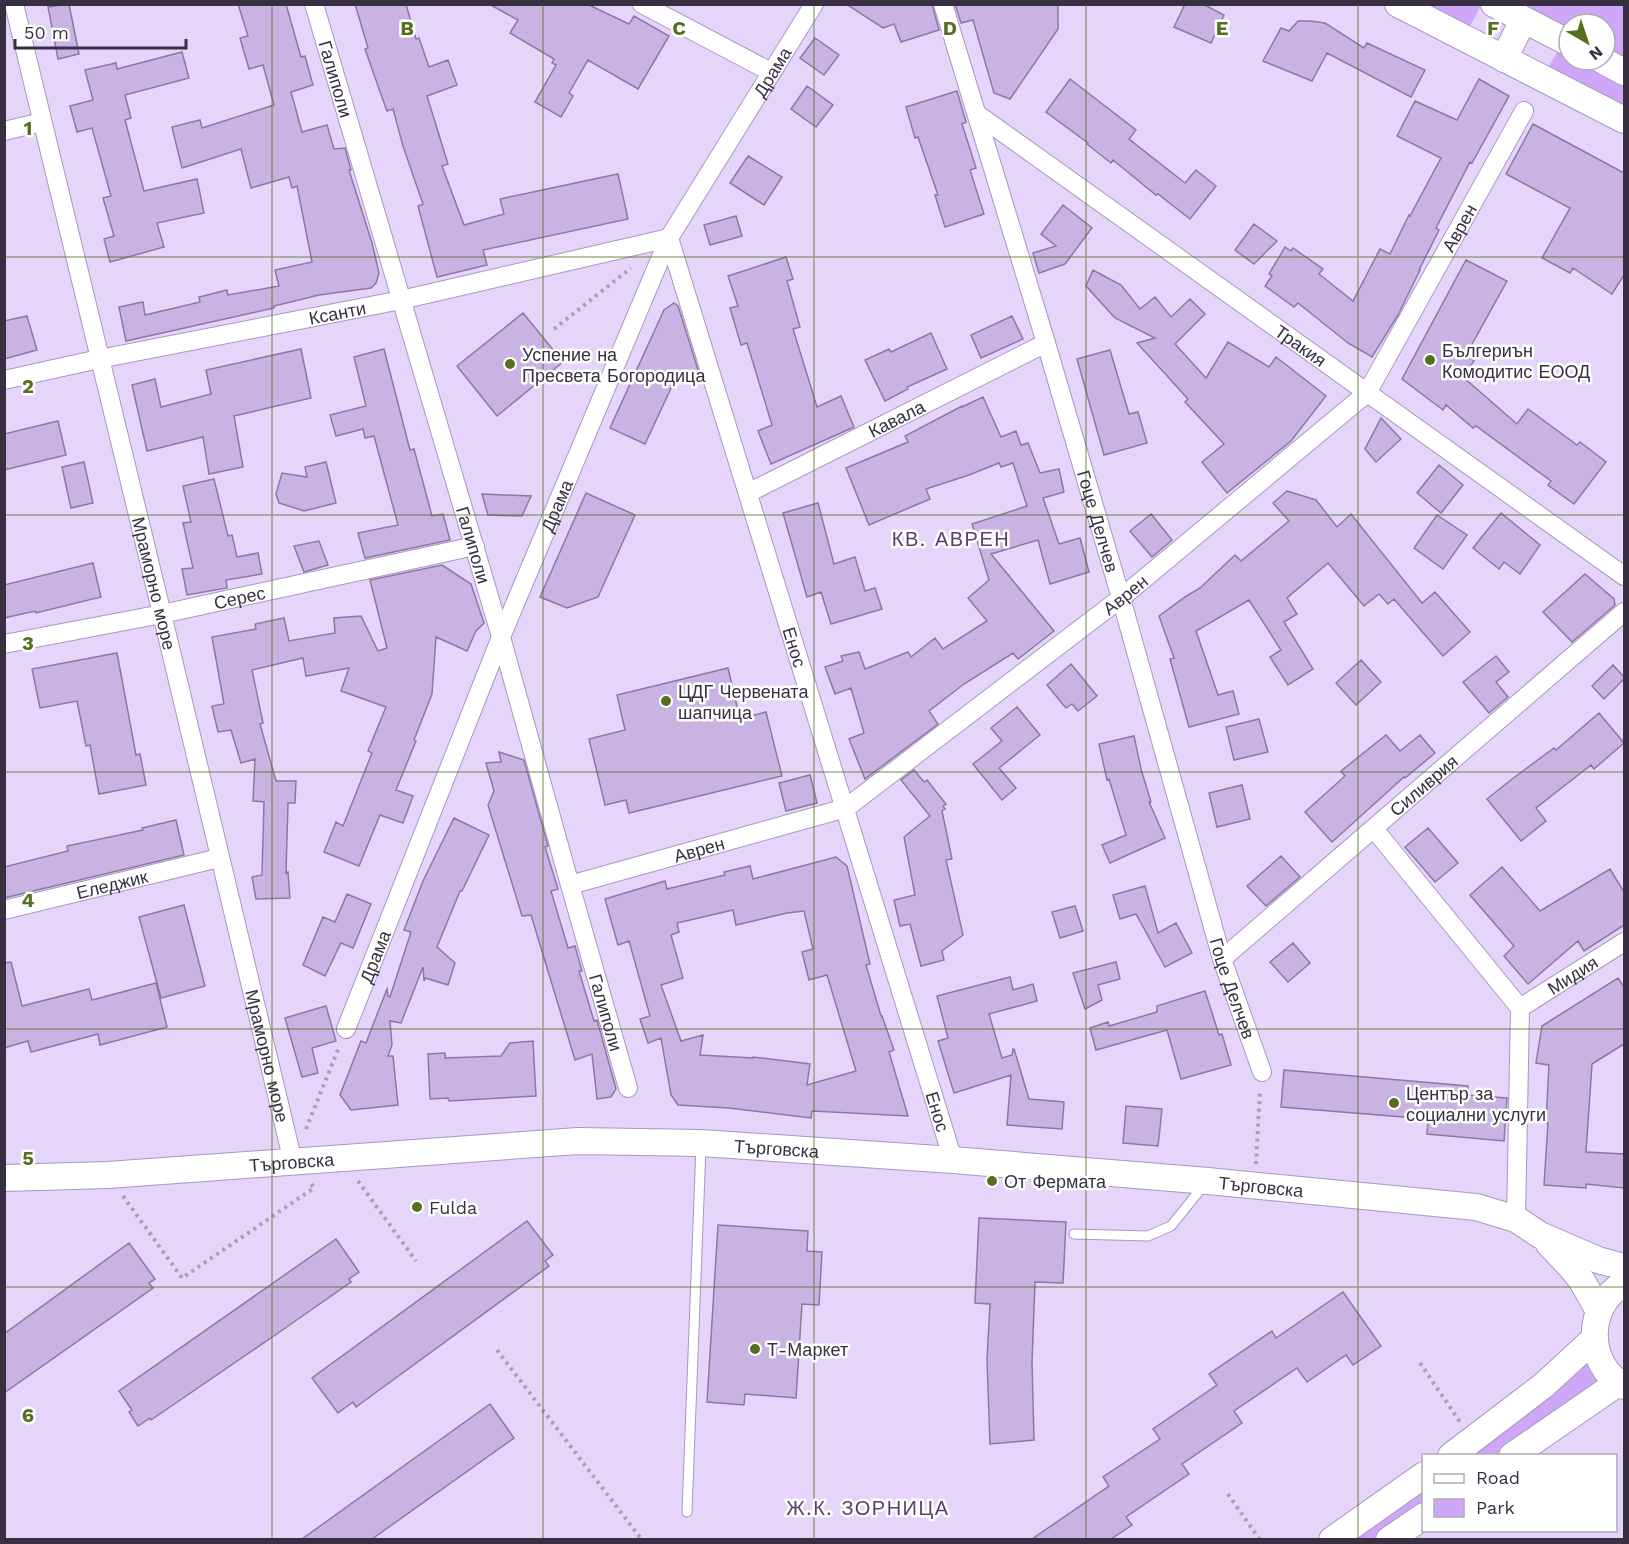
<svg xmlns="http://www.w3.org/2000/svg" width="1629" height="1544" font-family="'Work Sans',sans-serif">
<rect width="100%" height="100%" fill="#e6d5fb"/>
<path fill="#cea7f8" fill-rule="evenodd" d="M1398 5H1481L1464 38Z
M1531 5H1624V120L1542 78 1564 40 1524 20ZM1569 24H1605V60H1569Z
M1594 1339 1609 1374 1512 1455 1451 1456Z
M1423 1475V1516L1389 1539 1332 1540Z"/>
<path fill="#c9b3e2" stroke="#8d78a4" stroke-width="1.5" fill-rule="evenodd" d="M69 4 79 54 58 59 48 7Z
M238 4H286L301 57 305 56 313 85 291 92 302 132 327 125 334 149 345 148 351 170H349L372 243 379 273 376 283 371 288 319 295 274 306V308L126 341 119 307 143 302 145 315 200 302 199 297 227 290 228 295 279 286 275 270 312 262 297 186 292 188 289 177 251 188 241 149 182 168 172 127 200 120 202 128 274 105 263 65 249 69 240 38 248 36Z
M355 4H406L416 39 419 38 429 67 448 60 457 85 427 96 448 164 442 166 464 225 504 214 500 199 618 174 628 219 483 250 487 265 437 277 418 206 423 204 403 146 393 109 387 111 378 86 365 49 368 48Z
M489 4H587L629 24 634 16 669 36 638 89 588 60 569 93 573 96 561 117 535 102 556 65 552 63 554 59 510 33 518 20Z
M846 4H932L939 30 901 42 894 24 883 28Z
M955 4H1058V29L1010 99 994 93 973 20 961 23Z
M1185 4H1203L1224 15 1211 43 1174 27Z
M1298 21H1310L1325 23 1364 48 1367 43 1425 70 1411 97 1327 53 1312 81 1263 61 1281 28 1289 31Z
M815 38 839 55 824 75 800 58Z
M182 52 189 78 125 95 131 118 125 120 144 191 197 179 204 213 157 223 164 247 110 262 104 239 114 236 103 198 111 196 92 128 77 132 70 106 93 100 85 70 116 63 117 69Z
M1070 79 1136 130 1129 139 1185 183 1196 170 1216 186 1190 219 1158 194 1156 195 1113 160 1111 163 1087 144 1088 143 1046 112Z
M1479 79 1509 96 1472 163 1470 162 1436 228 1439 230 1419 270H1420L1398 315 1372 357 1348 343 1298 303 1294 307 1265 286 1272 276 1269 274 1285 247 1291 251 1293 248 1323 269 1319 274 1353 301 1380 249 1390 254 1409 215 1410 216 1441 158 1397 136 1415 101 1457 120Z
M807 86 833 105 816 127 791 109Z
M957 91 966 122 962 124 976 168 970 170 984 214 945 227 935 195H938L918 137 915 138 906 107Z
M1533 124 1624 173V275L1612 294 1573 268 1570 273 1542 258 1570 208 1506 174Z
M748 156 782 177 764 205 730 183Z
M1063 205 1092 228 1065 264 1039 273 1033 253 1056 246 1041 234Z
M736 216 742 236 710 245 704 225Z
M1254 224 1277 241 1254 264 1235 250Z
M786 257 793 279 787 281 800 327 793 329 817 407 841 396 854 427 771 464 758 431 772 425 747 343 741 345 730 308 738 306 728 276Z
M1466 260 1507 281 1466 355 1474 361 1463 377 1517 424 1528 409 1577 445 1580 442 1606 462 1574 504 1548 485 1551 481 1476 426 1473 428 1446 405 1443 410 1402 379Z
M1093 270 1121 285 1140 309 1155 297 1171 317 1190 299 1205 314 1175 344 1206 378 1228 342 1269 367 1276 357 1326 396 1291 441 1227 493 1202 462 1224 444 1185 402 1188 399 1137 343 1155 338 1115 318 1086 286Z
M674 303 678 306 700 376 673 384 645 444 610 428 664 310Z
M523 313 563 362 497 416 457 366Z
M27 316 37 350 4 359V321Z
M1012 316 1023 339 981 358 971 335Z
M931 333 947 369 907 387 908 389 885 401 865 360 889 349 891 352Z
M301 349 311 398 234 416 243 467 209 474 203 437 147 451 132 385 155 379 161 407 211 394 206 370Z
M384 349 410 450 414 449 432 516 443 514 450 540 365 558 358 533 398 525 374 436 365 438 363 429 336 436 330 415 366 406 354 357Z
M1110 350 1129 414 1138 412 1147 443 1104 455 1077 359Z
M983 397 1001 437 1016 431 1021 445 1028 443 1040 473 1059 469 1064 492 1043 498 1059 544 1080 538 1089 572 1050 584 1038 540 991 554 1054 631 1018 659 1013 653 964 684 929 711 938 724 865 779 849 739 864 733 851 688 835 694 825 667 843 661 841 656 859 652 865 669 908 652 911 657 935 638 943 649 987 621 968 598 989 580 972 524 1027 506 1013 463 1001 467 999 463 969 475 926 489 930 499 869 525 846 468 908 442 905 436 962 406V407Z
M1381 418 1401 439 1376 462 1365 449Z
M58 421 66 455 4 470V434Z
M84 462 93 503 71 508 62 467Z
M326 462 336 503 304 511 279 503 276 494 282 473 307 477 305 467Z
M1439 465 1463 485 1441 513 1417 493Z
M214 479 228 536 232 535 237 557 258 553 262 574 226 580 227 588 187 595 182 569 193 568 183 523 191 522 183 486Z
M1287 491 1316 500 1337 527 1351 514 1422 603 1435 592 1470 632 1443 656 1394 599 1388 604 1379 594 1364 606 1328 563 1287 598 1297 614 1284 622 1313 669 1288 685 1270 657 1281 650 1249 600 1196 631 1218 695 1233 691 1239 714 1189 727 1170 659 1174 658 1159 616 1185 597 1200 588 1235 555 1241 561 1289 521 1273 503Z
M586 493 635 515 598 597 567 608 540 597Z
M482 494 531 496 522 516 488 515Z
M818 503 834 564 855 557 865 591 875 588 882 609 831 624 821 592 807 597 783 513Z
M1501 513 1540 545 1520 574 1504 562 1499 569 1473 548Z
M1151 514 1172 540 1152 557 1130 531Z
M1437 515 1467 535 1443 569 1414 548Z
M319 541 328 565 304 572 294 546Z
M93 563 101 597 36 613 35 611 4 618V585Z
M442 565 471 584 484 623 476 631 467 651 436 637 432 694 414 740 416 741 396 790 413 796 403 823 380 815 359 866 324 852 336 822 343 826 372 753 368 751 386 707 341 691 349 668 306 676 303 658 252 670 263 723 260 724 276 781H296L295 803H288L286 873 288 872 290 898 256 899 252 877 262 875 264 802 253 801 255 759 241 763 231 730 218 732 212 706 224 704 212 637 256 629 255 624 284 618 289 641 335 633 334 618 361 616 378 651 387 648 370 580Z
M1585 574 1614 599 1615 605 1572 642 1543 612Z
M117 653 136 755 140 754 146 785 99 794 90 745 86 746 77 701 40 708 32 669Z
M1496 656 1509 672 1496 682 1508 697 1489 713 1463 682Z
M1361 660 1381 682 1356 705 1336 683Z
M1071 664 1097 696 1078 711 1072 704 1066 708 1047 685Z
M1613 665 1624 677V679L1604 699 1592 686Z
M728 668 740 719 766 712 782 776 629 813 626 800 605 805 589 739 625 730 617 695Z
M1017 707 1040 735 999 768 1016 788 1002 800 973 764 1002 741 991 728Z
M1599 713 1624 743 1594 769 1591 765 1536 808 1546 821 1521 841 1487 799 1512 779 1554 748 1556 750Z
M1259 719 1268 752 1234 760 1226 727Z
M1386 735 1400 751 1420 735 1435 753 1405 778 1404 777 1332 842 1305 812 1345 776 1341 771Z
M1134 736 1141 769 1151 802H1149L1165 838 1110 863 1102 845 1126 835 1109 779 1107 780 1099 744Z
M499 752 524 760 548 846 545 847 558 889 551 891 568 948 575 946 582 971H579L594 1021 597 1020 616 1089 611 1097 597 1099 592 1054 575 1060 531 915 522 916 488 805 494 791 486 763 501 762Z
M914 770 924 782 927 780 946 804 943 806 945 809 942 811 952 859 946 860 963 935 942 951 944 960 921 966 910 924 900 926 894 900 915 895 904 837 930 816 901 780Z
M810 775 817 803 786 811 779 783Z
M1242 785 1250 819 1217 827 1209 793Z
M454 818 489 835 462 891H460L437 947 455 963 448 985 425 978 424 981 423 967 401 1023 390 1021 392 1045 388 1056H393L398 1105 351 1110 340 1095 361 1041 366 1043 387 989 388 996 390 997 411 932 404 930 423 881Z
M176 820 184 855 4 898V867L68 851 67 846 143 830 142 828Z
M1428 828 1458 863 1435 882 1405 847Z
M1281 856 1300 877 1266 906 1247 886Z
M836 857 847 866 870 964 866 965 881 1016H882L894 1050 889 1052 908 1116 812 1111 811 1118 729 1108 678 1105 671 1095 661 1038 648 1043 640 1019 650 1016 629 941 618 945 605 899 665 881 667 889 725 875 724 872 750 866 753 879ZM733 910 736 925 787 913 804 911 813 949 802 952 809 980 827 975 856 1071 807 1085 810 1064 753 1057V1058L700 1055 703 1035 681 1041 661 985 683 978 671 935 679 932 677 923Z
M1502 867 1540 911 1610 869 1624 892V925L1584 951 1578 941 1528 984 1504 956 1514 946 1470 895Z
M1145 886 1158 933 1176 923 1192 953 1165 967 1136 914 1120 919 1113 895Z
M347 894 371 904 353 948 341 943 325 976 303 965 323 917 335 922Z
M184 905 205 986 161 998 139 917Z
M1075 906 1083 931 1060 938 1052 912Z
M1293 943 1310 963 1288 982 1270 962Z
M11 962 22 1006 89 989 92 1000 156 983 167 1027 100 1045 98 1034 31 1052 28 1041 4 1048V963Z
M1116 962 1120 979 1098 985 1102 1000 1085 1009 1073 973Z
M1010 977 1013 990 1033 984 1037 1001 989 1014 1002 1058 1012 1055 1013 1049H1014L1029 1099 1064 1102 1062 1129 1007 1125 1011 1075 954 1093 938 1041 948 1038 937 996Z
M1618 978 1624 987V1044L1592 1064 1586 1152 1624 1154V1188L1586 1184V1188L1544 1185 1548 1123H1546L1549 1065 1536 1063 1542 1026Z
M1205 991 1219 1035 1222 1034 1231 1065 1181 1079 1167 1030 1096 1050 1090 1028 1108 1022 1109 1026 1157 1012V1006Z
M326 1006 336 1041 312 1048 318 1073 302 1077 285 1018Z
M533 1041 536 1096 449 1101 448 1098 430 1099 428 1054 445 1053V1058L501 1056 510 1043Z
M1284 1070 1468 1086 1467 1095 1507 1098 1504 1141 1427 1134 1428 1119 1281 1107Z
M1126 1106 1162 1109 1158 1146 1123 1143Z
M979 1218 1066 1222 1063 1283 1035 1282 1032 1362 1034 1440 990 1444 987 1360 990 1304 975 1303Z
M527 1221 553 1255 545 1261 549 1266 356 1407 353 1402 338 1413 312 1378Z
M718 1225 808 1231 807 1251 822 1252 819 1305 802 1304 796 1398 745 1394 744 1405 707 1402Z
M336 1239 359 1272 349 1279 351 1282 281 1331 151 1420 150 1418 138 1426 129 1412 132 1410 119 1391Z
M129 1243 155 1279 149 1283 153 1288 4 1393V1334Z
M1343 1292 1381 1346 1353 1365 1346 1355 1307 1382 1297 1368 1234 1411 1242 1423 1182 1464 1189 1474 1126 1517 1132 1525 1111 1539H1032L1109 1486 1103 1477 1160 1439 1153 1429 1217 1385 1209 1374 1272 1331 1276 1338Z
M490 1404 514 1438 372 1539H302Z"/>
<g fill="none" stroke-linecap="round" stroke-linejoin="round">
<g stroke="#ab96c3" stroke-width="11">
<path id="lane" d="M1074 1234 1148 1236 1171 1226 1204 1185
M687 1512 701 1146"/>
</g>
<g stroke="#ab96c3" stroke-width="20">
<g id="street">
<path id="s1" d="M14 4 162 614 293 1162"/>
<path id="s2" d="M314 4 501 637 570 885 628 1088"/>
<path d="M642 4 771 72"/>
<path id="s3" d="M943 4 1046 343 1121 598 1222 959 1262 1072"/>
<path id="s4" d="M977 114 1624 576"/>
<path d="M4 131 42 122"/>
<path id="s5" d="M4 380 99 359 401 300 669 238 953 1160"/>
<path id="s6" d="M748 493 1046 343"/>
<path id="s7" d="M4 644 162 614 475 546"/>
<path d="M1374 829 1520 1008 1516 1219"/>
<path id="s8" d="M570 885 846 808 1121 598 1367 393 1524 111"/>
<path id="s9" d="M4 910 219 858"/>
<path id="s10" d="M1222 959 1624 612"/>
<path id="s11" d="M1520 1008 1624 942"/>
<path id="s12" d="M346 1029 501 637 669 238 814 4"/>
</g>
</g>
<g stroke="#ab96c3" stroke-width="28">
<g id="secondary">
<path d="M1398 4 1624 120"/>
<path d="M1494 4 1569 43"/>
<path d="M1504 59 1523 20"/>
<path d="M1602 60 1624 72"/>
<path id="s13" d="M4 1178 108 1175 578 1141 701 1143 953 1160 1208 1181 1476 1207 1516 1219 1540 1235 1598 1260 1624 1267"/>
<path d="M1549 1244 1571 1267 1582 1281 1599 1311"/>
<path d="M1624 1284C1585 1304 1585 1365 1624 1386"/>
<path d="M1451 1456 1544 1385 1594 1339"/>
<path d="M1512 1456 1618 1383"/>
<path d="M1332 1540 1424 1475"/>
<path d="M1389 1540 1424 1516"/>
</g>
</g>
<path stroke="#ab9dbc" stroke-width="4" stroke-dasharray="3 4.5" stroke-linecap="butt" d="M554 329 631 268
M306 1129 339 1047
M1256 1164 1260 1090
M358 1181 416 1261
M123 1196 182 1278 314 1188 311 1184
M497 1350 642 1540
M1420 1363 1460 1422
M1228 1494 1260 1540"/>
<use href="#lane" stroke="#fff" stroke-width="9"/>
<use href="#street" stroke="#fff" stroke-width="18"/>
<use href="#secondary" stroke="#fff" stroke-width="26"/>
</g>
<path fill="none" stroke="#556e20" stroke-width="1.5" stroke-opacity="0.55" d="M272 4V1540M543 4V1540M814 4V1540M1086 4V1540M1358 4V1540M4 257H1624M4 515H1624M4 772H1624M4 1029H1624M4 1287H1624"/>
<g fill="#556e20" stroke="#fff" stroke-width="2">
<circle cx="1430" cy="360" r="6"/>
<circle cx="510" cy="364" r="6"/>
<circle cx="666" cy="701" r="6"/>
<circle cx="1394" cy="1103" r="6"/>
<circle cx="992" cy="1181" r="6"/>
<circle cx="417" cy="1207" r="6"/>
<circle cx="755" cy="1349" r="6"/>
</g>
<g text-anchor="middle" dominant-baseline="central" stroke-width="5" stroke-linejoin="round" paint-order="stroke">
<g font-size="18" fill="#383042" stroke="#fff">
<text stroke="none"><textPath href="#s12" startOffset="1050">Драма</textPath></text>
<text stroke="none"><textPath href="#s2" startOffset="78">Галиполи</textPath></text>
<text stroke="none"><textPath href="#s8" startOffset="1142">Аврен</textPath></text>
<text stroke="none"><textPath href="#s5" startOffset="340">Ксанти</textPath></text>
<text stroke="none"><textPath href="#s4" startOffset="398">Тракия</textPath></text>
<text stroke="none"><textPath href="#s6" startOffset="166">Кавала</textPath></text>
<text stroke="none"><textPath href="#s12" startOffset="564">Драма</textPath></text>
<text stroke="none"><textPath href="#s3" startOffset="540">Гоце Делчев</textPath></text>
<text stroke="none"><textPath href="#s2" startOffset="564">Галиполи</textPath></text>
<text stroke="none"><textPath href="#s1" startOffset="596">Мраморно море</textPath></text>
<text stroke="none"><textPath href="#s8" startOffset="638">Аврен</textPath></text>
<text stroke="none"><textPath href="#s7" startOffset="240">Серес</textPath></text>
<text stroke="none"><textPath href="#s5" startOffset="1108">Енос</textPath></text>
<text stroke="none"><textPath href="#s10" startOffset="266">Силиврия</textPath></text>
<text stroke="none"><textPath href="#s8" startOffset="134">Аврен</textPath></text>
<text stroke="none"><textPath href="#s9" startOffset="111">Еледжик</textPath></text>
<text stroke="none"><textPath href="#s12" startOffset="78">Драма</textPath></text>
<text stroke="none"><textPath href="#s11" startOffset="62">Мидия</textPath></text>
<text stroke="none"><textPath href="#s3" startOffset="1026">Гоце Делчев</textPath></text>
<text stroke="none"><textPath href="#s2" startOffset="1050">Галиполи</textPath></text>
<text stroke="none"><textPath href="#s1" startOffset="1082">Мраморно море</textPath></text>
<text stroke="none"><textPath href="#s5" startOffset="1594">Енос</textPath></text>
<text stroke="none"><textPath href="#s13" startOffset="774">Търговска</textPath></text>
<text stroke="none"><textPath href="#s13" startOffset="288">Търговска</textPath></text>
<text stroke="none"><textPath href="#s13" startOffset="1260">Търговска</textPath></text>
</g>
<g font-size="18" fill="#383042" stroke="#fff" text-anchor="start">
<text x="1442" y="350">Бългериън<tspan x="1442" dy="21">Комодитис ЕООД</tspan></text>
<text x="522" y="354">Успение на<tspan x="522" dy="21">Пресвета Богородица</tspan></text>
<text x="678" y="691">ЦДГ Червената<tspan x="678" dy="21">шапчица</tspan></text>
<text x="1406" y="1093">Център за<tspan x="1406" dy="21">социални услуги</tspan></text>
<text x="1004" y="1181">От Фермата</text>
<text x="429" y="1207">Fulda</text>
<text x="767" y="1349">Т-Маркет</text>
</g>
<g font-size="20" letter-spacing="1.5" fill="#56436b" stroke="#fff">
<text x="951" y="539">КВ. АВРЕН</text>
<text x="868" y="1508">Ж.К. ЗОРНИЦА</text>
</g>
</g>
<g font-size="20" text-anchor="middle" font-weight="bold" fill="#556e20" stroke="#fff" stroke-width="5" stroke-linejoin="round" paint-order="stroke">
<text x="407" y="35">B</text>
<text x="679" y="35">C</text>
<text x="950" y="35">D</text>
<text x="1222" y="35">E</text>
<text x="1493" y="35">F</text>
<text x="28" y="135">1</text>
<text x="28" y="393">2</text>
<text x="28" y="650">3</text>
<text x="28" y="907">4</text>
<text x="28" y="1165">5</text>
<text x="28" y="1422">6</text>
</g>
<rect width="1629" height="1544" fill="none" stroke="#383042" stroke-width="12"/>
<rect x="1422" y="1454" width="195" height="78" fill="#ffffff" stroke="#afacb3" stroke-width="1.5"/>
<rect x="1434" y="1474" width="30" height="9" fill="#ffffff" stroke="#afacb3" stroke-width="1.5"/>
<text x="1476" y="1484" font-size="18" fill="#383042">Road</text>
<rect x="1434" y="1499" width="30" height="18" fill="#cea7f8" stroke="#afacb3" stroke-width="1.5"/>
<text x="1476" y="1514" font-size="18" fill="#383042">Park</text>
<g transform="translate(1587 42) rotate(141)"><circle r="28" fill="#ffffff" stroke="#afacb3" stroke-width="1.5"/>
<path d="M0-4.5L10 22L0 15L-10 22Z" fill="#556e20"/>
<text y="-9" font-size="16" font-weight="bold" text-anchor="middle" fill="#383042">N</text>
</g>
<path d="M15 39v9h171v-9" fill="none" stroke="#383042" stroke-width="3"/>
<text x="24" y="39" font-size="18" fill="#383042" stroke="#ffffff" stroke-width="4.5" paint-order="stroke">50 m</text>
</svg>
